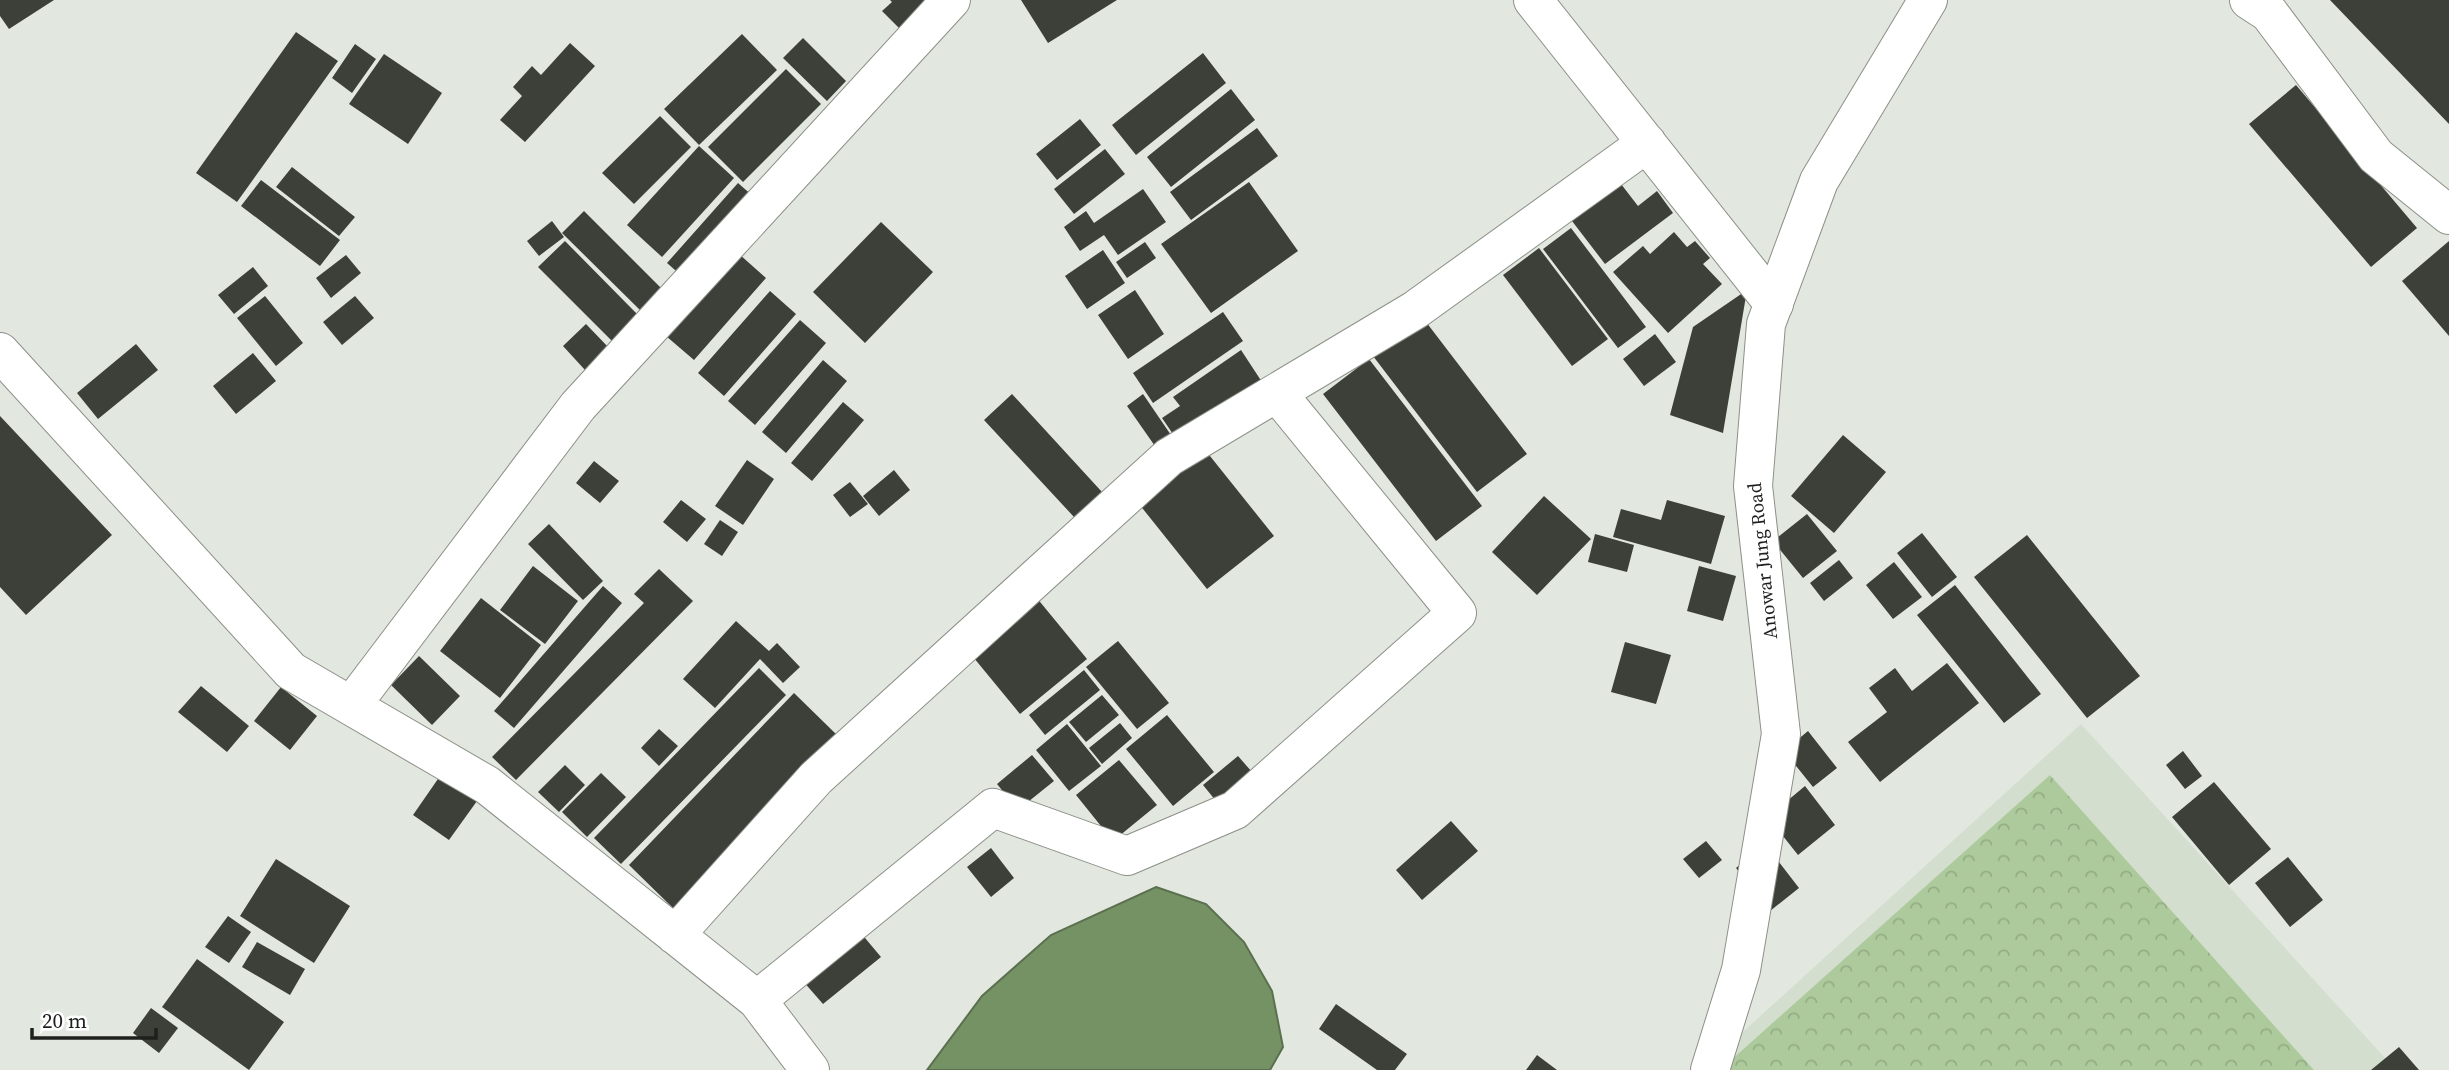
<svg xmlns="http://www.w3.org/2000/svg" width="2449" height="1070" font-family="'Source Serif 4',serif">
<defs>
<pattern id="park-crowns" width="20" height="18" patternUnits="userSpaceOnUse" patternTransform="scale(1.75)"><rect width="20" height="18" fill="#acca9b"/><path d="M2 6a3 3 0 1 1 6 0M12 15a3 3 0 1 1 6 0" fill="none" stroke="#94ad85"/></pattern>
</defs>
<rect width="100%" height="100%" fill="#e2e8df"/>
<path fill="#d4decf" d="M2081 724 2396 1070H2314L2050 775 1720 1070H1701Z"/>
<path fill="url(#park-crowns)" d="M2050 775 2314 1070H1720Z"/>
<path fill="#759264" stroke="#5b704f" stroke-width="2" d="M1156 887 1206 904 1244 942 1272 991 1283 1047 1270 1070H927L982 996 1051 935Z"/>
<path fill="#3c4039" d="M0 0H54L9 29 0 16Z
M890 0H929L900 29 882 11 892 2Z
M1021 0H1117L1048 43Z
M2330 0H2449V124Z
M296 32 338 61 237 202 196 173Z
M742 34 777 70 699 145 664 109Z
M803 38 846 81 827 101 783 58Z
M570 43 595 66 525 142 500 120 522 96 513 87 532 66 541 75Z
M355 44 376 59 352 93 332 78Z
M1203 53 1226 83 1136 155 1112 125Z
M384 54 442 93 408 144 349 104Z
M786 69 821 104 743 182 708 147Z
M2296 85 2417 228 2371 267 2249 124Z
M1231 89 1255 120 1171 187 1147 157Z
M660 116 691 147 634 204 602 173Z
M1080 119 1101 145 1057 180 1036 154Z
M1257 128 1278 156 1191 220 1170 192Z
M699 146 734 178 662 257 627 225Z
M1105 149 1125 174 1074 214 1054 189Z
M292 167 355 217 339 236 276 187Z
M261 180 340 240 320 266 241 206Z
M1249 182 1298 251 1211 313 1161 244Z
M738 183 754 197 683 277 667 263Z
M1621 184 1638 206 1657 191 1673 213 1605 264 1572 221Z
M1143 189 1166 222 1118 255 1104 235 1080 251 1064 227 1086 211 1094 223Z
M584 211 663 290 642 312 562 233Z
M552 221 564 237 539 256 527 241Z
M881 222 933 272 865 343 813 292Z
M1571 228 1646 327 1618 348 1543 249Z
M1674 232 1687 247 1695 241 1710 258 1703 264 1722 284 1668 333 1613 272 1643 246 1650 254Z
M565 241 638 315 612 341 538 267Z
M2449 241V336L2402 281Z
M1145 242 1156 258 1127 278 1116 262Z
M1539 248 1608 339 1572 366 1503 275Z
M1103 250 1125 283 1087 309 1065 276Z
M739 254 766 278 694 360 666 336Z
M346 255 361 273 331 298 316 278Z
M253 267 268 286 234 314 218 295Z
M1135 290 1164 334 1128 359 1098 315Z
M1747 290 1723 433 1670 415 1693 327Z
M770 291 796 314 724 396 698 373Z
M265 296 303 343 276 366 237 318Z
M355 296 374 318 342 345 323 322Z
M1223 312 1243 341 1153 403 1133 373Z
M1423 318 1527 454 1477 492 1373 356Z
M800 320 826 343 755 425 728 401Z
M586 324 609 348 585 370 563 346Z
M1655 334 1676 362 1644 386 1623 359Z
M136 344 158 370 98 419 77 393Z
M1241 350 1262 382 1177 440 1162 418 1180 406 1173 397Z
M253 353 276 381 236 414 213 386Z
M1369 359 1482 506 1436 541 1323 394Z
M823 360 847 381 786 453 762 432Z
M1012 394 1102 492 1074 517 984 420Z
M1143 394 1173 438 1157 449 1127 406Z
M843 402 864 420 812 481 791 463Z
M0 416 112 535 26 615 0 587Z
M1843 435 1886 472 1834 533 1791 496Z
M1202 446 1274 536 1207 589 1135 499Z
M747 460 774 479 743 525 715 506Z
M594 461 619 481 600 503 576 483Z
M894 470 910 490 879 516 863 496Z
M850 482 868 504 850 517 833 495Z
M1544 496 1591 539 1537 595 1492 552Z
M681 500 706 519 687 542 663 522Z
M1667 500 1725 516 1711 564 1613 537 1621 509 1661 520Z
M1807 514 1837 551 1803 578 1773 541Z
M720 520 738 532 722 556 704 544Z
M549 524 603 581 583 600 528 544Z
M1922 533 1957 577 1932 597 1897 553Z
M1595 534 1634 545 1627 572 1588 562Z
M2027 535 2140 676 2087 718 1974 577Z
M1839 560 1853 578 1824 601 1810 583Z
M1894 562 1922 597 1893 619 1866 585Z
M533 566 578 601 545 644 500 610Z
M1699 566 1736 576 1723 621 1687 611Z
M659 569 693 601 516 780 492 757 644 603 634 594Z
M1955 585 2041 694 2004 723 1917 615Z
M603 586 622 603 514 728 494 711Z
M1036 597 1087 659 1020 714 969 652Z
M481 598 541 645 500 698 440 651Z
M736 621 769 651 777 643 800 667 783 683 760 659 715 708 683 679Z
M1118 641 1169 703 1137 729 1086 667Z
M1625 642 1671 655 1656 704 1611 692Z
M419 656 460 696 432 725 391 685Z
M1947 663 1979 703 1880 782 1848 742 1887 712 1869 688 1895 668 1912 691Z
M759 668 786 695 621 864 594 838Z
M1084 670 1100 690 1045 735 1029 715Z
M201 686 249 726 227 752 178 712Z
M281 687 317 716 290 750 254 721Z
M794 693 838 736 673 908 629 865Z
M1102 695 1119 715 1086 742 1069 722Z
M1167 715 1214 772 1173 806 1126 749Z
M1120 723 1132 738 1102 764 1089 748Z
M1067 724 1101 766 1069 791 1036 750Z
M659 729 678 746 659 766 641 748Z
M1808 731 1837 768 1813 787 1784 751Z
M2183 751 2202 776 2185 789 2166 765Z
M1032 755 1054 781 1018 810 997 784Z
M1238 756 1252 772 1216 801 1203 785Z
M1119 760 1157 805 1113 841 1076 795Z
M565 765 585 785 559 812 538 792Z
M601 773 626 797 587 837 562 812Z
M440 776 477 801 449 840 413 815Z
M2214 782 2271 849 2229 885 2172 817Z
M1805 786 1835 825 1798 855 1768 817Z
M1451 821 1478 851 1422 900 1396 870Z
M1706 841 1722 860 1699 878 1683 859Z
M1765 844 1799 888 1770 911 1736 868Z
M991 848 1014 878 991 897 967 867Z
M2288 857 2323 900 2290 927 2255 883Z
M276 859 350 906 314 963 240 916Z
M228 916 251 932 229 963 205 947Z
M860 932 881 957 823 1004 802 980Z
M257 942 305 969 290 995 242 967Z
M197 959 284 1022 249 1070 162 1007Z
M1336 1004 1407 1054 1395 1070H1377L1319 1029Z
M151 1008 178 1028 159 1053 133 1033Z
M2399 1047 2419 1070H2371Z
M1537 1055 1557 1070H1526Z"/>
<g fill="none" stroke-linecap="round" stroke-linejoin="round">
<g stroke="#8b9088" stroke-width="40">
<path id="minor" d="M1533 0 1774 304
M2249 0 2269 13 2376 156 2449 215
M0 352 291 671 487 785 757 1000 810 1070
M351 706 578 406 951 0
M675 935 816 778 1169 457 1415 310 1647 143
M757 1000 993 808 1127 856 1235 810 1457 613 1277 393"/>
</g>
<g stroke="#8b9088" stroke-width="40">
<path id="highway" d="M1710 1070 1741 970 1781 734 1753 486 1766 324 1819 181 1928 0"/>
</g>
<use href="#minor" stroke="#fff" stroke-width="38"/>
<use href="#highway" stroke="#fff" stroke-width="38"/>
</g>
<g text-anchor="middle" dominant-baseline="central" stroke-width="7" stroke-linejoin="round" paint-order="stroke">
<g font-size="19" fill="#1e201d" stroke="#fff">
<text transform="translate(1762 561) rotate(-96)">Anowar Jung Road</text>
</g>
</g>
<path d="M32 1028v10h124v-10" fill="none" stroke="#1e201d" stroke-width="3.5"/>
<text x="42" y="1028" font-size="21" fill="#1e201d" stroke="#ffffff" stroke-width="5" paint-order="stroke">20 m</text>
</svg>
